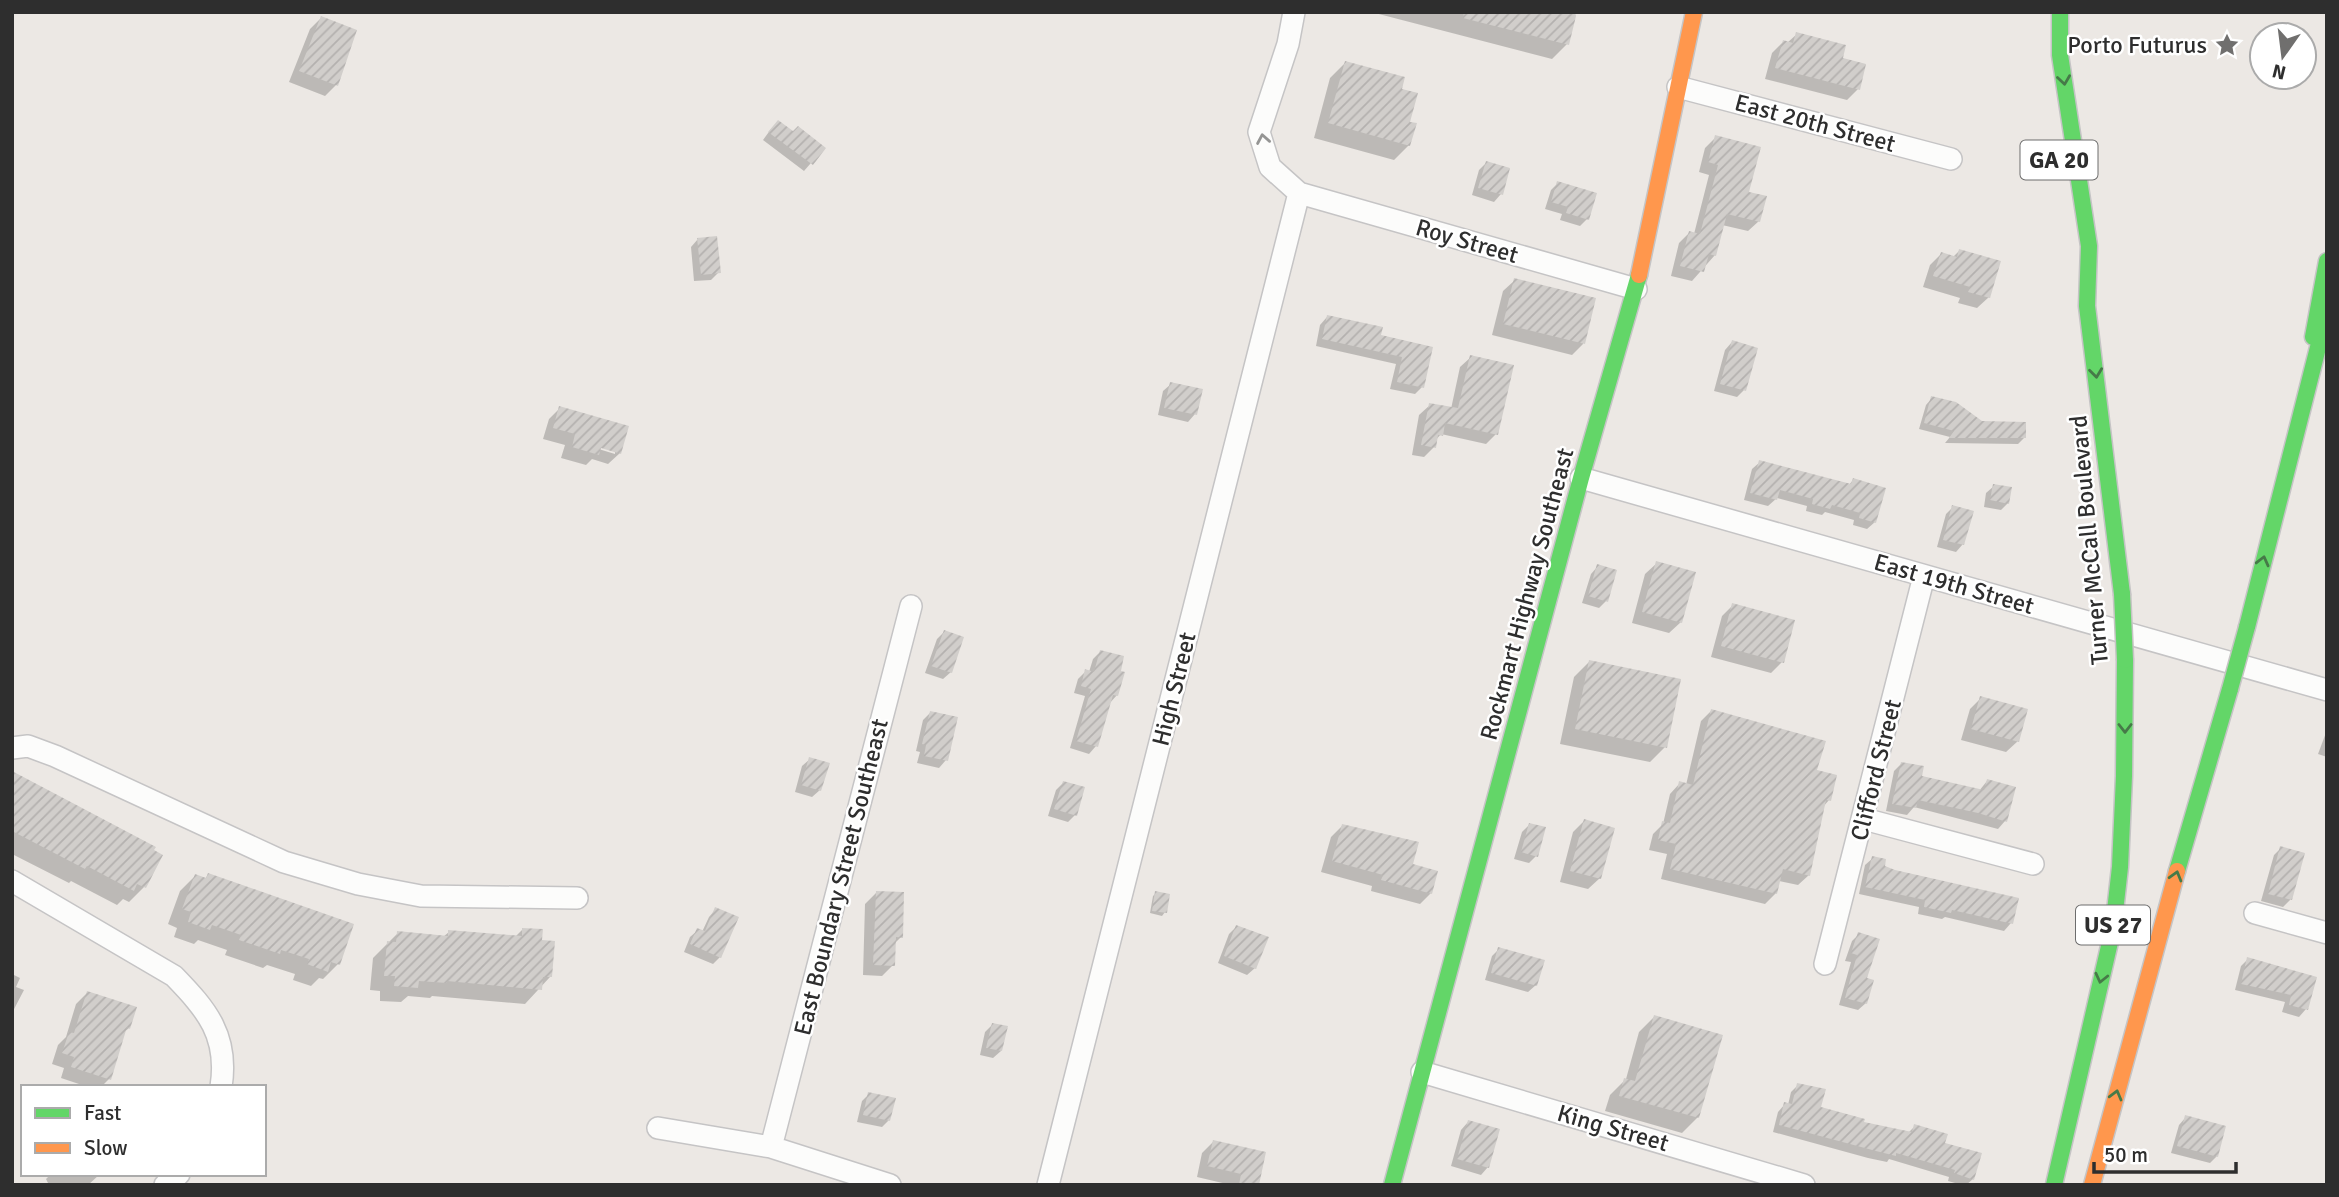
<svg xmlns="http://www.w3.org/2000/svg" width="2339" height="1197" font-family="Signika,sans-serif">
<defs>
<pattern id="building-hatch" width="6" height="6" patternUnits="userSpaceOnUse" patternTransform="scale(1.75)"><rect width="6" height="6" fill="#d1cecb"/><path d="M-1 1l2-2M0 6l6-6M5 7l2-2" fill="none" stroke="#b4b1af"/></pattern>
</defs>
<rect width="100%" height="100%" fill="#ece8e4"/>
<path fill="#0003" fill-rule="evenodd" d="M1371 12H1574L1567 44 1552 59Z
M321 18 336 85 325 96 289 82 310 29Z
M1797 34 1841 60 1858 89 1847 100 1765 79 1772 53 1783 42 1787 43Z
M1345 63 1400 90 1409 145 1394 160 1314 138 1330 78Z
M771 129 793 133 824 148 804 171 763 140Z
M1716 137 1747 193 1759 221 1748 231 1722 225 1715 255 1692 281 1671 276 1679 243 1689 233 1694 234 1709 175 1699 172 1705 148Z
M1486 163 1501 194 1494 202 1472 195 1479 170Z
M1558 183 1587 219 1580 226 1560 220 1562 214 1545 209 1551 190Z
M698 239 719 272 711 280 694 281 691 247Z
M1959 251 1989 297 1977 308 1958 303 1960 298 1923 287 1930 265 1941 254 1953 257Z
M1515 280 1594 300 1583 344 1572 355 1492 335 1503 291Z
M1327 317 1379 336 1431 348 1422 387 1415 394 1390 389 1396 364 1316 346 1320 325Z
M1732 342 1744 390 1737 397 1714 391 1725 350Z
M1471 357 1496 434 1486 444 1441 434 1435 441 1434 447 1424 457 1412 455 1419 415 1430 405 1451 409 1460 367Z
M1171 384 1195 414 1188 422 1158 415 1163 391Z
M1932 398 1981 423 2024 438 2018 444 1945 443 1950 437 1919 429 1926 405Z
M560 408 620 453 608 464 592 459 586 465 561 458 565 445 543 439 549 419ZM593 444 615 450V454L592 447Z
M1760 462 1849 485 1853 480 1875 522 1867 529 1853 525 1854 520 1825 512 1822 515 1806 511 1807 506 1777 498 1768 506 1744 500 1752 469Z
M1994 486 2008 503 2001 510 1984 507 1986 493Z
M1953 507 1963 544 1956 552 1937 547 1946 514Z
M1657 563 1681 622 1669 633 1632 623 1645 574Z
M1598 566 1606 601 1599 608 1582 603 1591 574Z
M1733 605 1782 662 1771 673 1711 657 1722 616Z
M944 632 951 672 943 679 925 673 937 639Z
M1100 652 1119 672 1117 695 1109 704 1096 746 1089 754 1070 748 1085 696 1074 693 1078 679 1086 671 1089 672 1093 659Z
M1590 661 1665 747 1650 762 1560 744 1574 677Z
M1981 698 2018 741 2006 752 1961 740 1970 709Z
M1712 710 1829 800 1823 807 1809 875 1798 885 1779 881 1776 893 1765 904 1661 879 1667 854 1649 850 1653 834 1663 824 1670 794 1680 783 1686 785 1701 721Z
M930 713 946 760 939 768 917 763 920 752 916 751 923 720Z
M2327 730V757L2318 754Z
M810 759 820 790 812 797 795 792 802 766Z
M1901 764 1920 777 1979 791 1987 781 2014 788 2005 821 1998 829 1914 807 1907 815 1886 811 1894 771Z
M12 775 144 887 129 902 123 899 117 905 71 881 69 883 12 854Z
M1063 783 1075 815 1068 822 1048 816 1056 790Z
M1584 821 1600 878 1588 889 1560 882 1573 832Z
M1529 825 1536 856 1529 863 1514 859 1522 832Z
M1342 826 1431 893 1420 904 1371 891 1372 886 1321 872 1331 837Z
M2281 848 2291 899 2283 907 2261 901 2274 855Z
M1873 858 1883 867 2011 923 2004 931 1945 917 1942 919 1918 914 1919 907 1859 894 1865 865Z
M208 875 338 964 323 979 319 978 311 986 293 980 295 974 267 965 263 968 225 955 227 950 198 940 194 944 174 937 177 928 168 924 180 891 195 876 204 880Z
M876 893 901 937 894 944 893 965 882 976 863 975 865 904Z
M1156 893 1165 912 1162 916 1150 913 1153 896Z
M716 909 720 957 713 964 684 952 690 937 698 930 702 932 709 917Z
M1236 927 1255 968 1247 975 1218 963 1229 934Z
M523 929 540 941 550 977 525 1004 432 996 430 998 408 996 401 1002 380 1001V991L370 990 373 958 398 933 443 937 449 932 515 937Z
M1859 934 1866 1003 1858 1010 1839 1005 1851 962 1845 961 1852 941Z
M1499 949 1536 985 1528 992 1485 980 1492 956Z
M2248 959 2273 965 2306 1009 2299 1017 2282 1012 2285 1002 2235 990 2241 966Z
M12 974 20 978 16 987 24 990 12 1013Z
M87 993 129 1028 123 1033 109 1079 101 1087H88L61 1078 64 1068 52 1064 58 1045 66 1037 76 1004Z
M1654 1017 1698 1117 1682 1133 1605 1111 1610 1095 1626 1079 1639 1032Z
M992 1025 1001 1051 993 1058 980 1055 985 1032Z
M1798 1085 1819 1109 1862 1123 1908 1133 1915 1126 1943 1144 1973 1179 1966 1185H1962L1948 1181 1949 1177 1889 1159 1887 1162 1868 1158 1773 1132 1778 1112 1785 1104 1788 1105 1791 1092Z
M869 1094 889 1120 882 1127 857 1122 862 1101Z
M2186 1117 2217 1156 2210 1163 2171 1153 2179 1125Z
M1468 1122 1488 1167 1481 1175 1451 1166 1461 1130Z
M1213 1142 1257 1185H1231L1197 1177 1202 1153Z
M51 1174H98L99 1175 88 1185H49L46 1179Z"/>
<path fill="url(#building-hatch)" d="M1464 12H1575L1576 16 1569 45 1463 18Z
M321 16 357 30 338 86 299 71Z
M1796 32 1846 45 1843 58 1866 64 1860 90 1775 68 1783 40 1793 43Z
M1345 61 1405 77 1402 89 1418 93 1410 122 1417 123 1410 146 1328 123Z
M778 120 793 131 798 126 826 148 813 165 768 132Z
M1715 135 1761 147 1749 192 1767 196 1760 222 1727 214 1716 256 1709 254 1704 272 1680 266 1689 231 1700 234 1718 165 1708 162Z
M1486 161 1510 168 1503 195 1478 188Z
M1557 181 1597 193 1589 220 1566 213 1568 207 1551 202Z
M717 236 721 273 701 275 697 238Z
M1959 249 2001 261 1990 298 1968 292 1970 287 1933 276 1941 252 1957 257Z
M1514 278 1596 298 1585 344 1503 324Z
M1327 315 1383 327 1381 335 1433 347 1424 388 1397 382 1402 357 1322 339Z
M1732 340 1758 348 1746 391 1720 384Z
M1470 355 1514 365 1498 435 1445 423 1443 436 1438 435 1436 448 1421 445 1429 403 1458 408Z
M1170 382 1203 389 1197 415 1164 408Z
M1931 396 1956 402 1982 421 2026 422V438H1949L1954 431 1924 423Z
M559 406 629 426 621 454 601 448 599 455 572 447 575 434 553 428Z
M1759 460 1851 484 1853 478 1886 488 1876 523 1859 518 1860 513 1832 505 1830 509 1812 504 1813 499 1780 490 1777 500 1750 493Z
M1993 484 2012 487 2009 504 1990 500Z
M1952 505 1974 511 1964 545 1943 540Z
M1656 561 1696 572 1682 623 1642 612Z
M1597 564 1617 570 1608 602 1588 596Z
M1732 603 1795 620 1784 663 1721 646Z
M944 630 964 637 952 673 931 666Z
M1100 650 1124 656 1121 671 1125 672 1118 696 1113 695 1098 747 1076 741 1091 689 1081 686 1085 669 1094 672Z
M1589 660 1681 679 1667 748 1575 729Z
M1980 696 2028 709 2019 742 1971 729Z
M1711 709 1826 741 1817 770 1837 775 1831 801 1826 800 1810 876 1783 869 1777 894 1670 869 1676 844 1658 840 1662 821 1670 823 1679 781 1693 785Z
M930 711 958 717 948 761 924 756 926 745 922 744Z
M809 757 830 763 821 791 801 785Z
M1901 762 1924 766 1922 776 1984 790 1987 779 2016 787 2007 822 1978 813 1918 800 1916 808 1892 804Z
M12 771 156 847 154 850 163 855 146 888 137 884 134 891 87 866 85 869 12 831Z
M1063 781 1085 787 1077 816 1054 809Z
M1584 819 1615 828 1601 879 1570 871Z
M1529 823 1546 827 1538 857 1521 852Z
M1342 824 1419 842 1413 864 1438 871 1432 894 1381 880 1383 875 1332 861Z
M2280 846 2305 853 2292 900 2268 894Z
M1872 856 1886 859 1885 866 1895 870 2019 898 2013 924 1952 910 1951 913 1924 907 1925 900 1865 887Z
M208 873 354 924 340 965 331 962 328 972 307 964 309 959 281 950 280 954 239 940 241 935 212 925 210 930 188 922 191 912 182 909 195 874 206 878Z
M876 891 904 892 903 938 896 937 895 966 873 965Z
M1155 891 1170 894 1167 913 1152 911Z
M715 907 739 917 721 958 690 944 697 928 705 931Z
M1236 925 1269 937 1256 969 1224 956Z
M522 928 543 929 542 940 555 941 552 977H543L542 990 447 981V983L419 981 418 988 394 986 395 976H384L387 941 396 942 397 931 448 936V930L522 936Z
M1858 932 1880 939 1867 978 1874 980 1867 1004 1845 998 1857 955 1851 953Z
M1498 947 1545 960 1537 986 1491 973Z
M2247 957 2317 977 2308 1010 2289 1005 2291 995 2241 984Z
M87 991 137 1007 130 1029 127 1027 111 1080 71 1067 74 1057 62 1053 69 1032 74 1033Z
M1654 1015 1723 1035 1699 1118 1619 1096 1624 1078 1635 1081Z
M992 1023 1008 1026 1002 1051 986 1048Z
M1797 1083 1826 1089 1821 1107 1865 1119 1864 1122 1912 1132 1914 1124 1948 1134 1945 1143 1982 1153 1974 1180 1954 1173 1955 1170 1896 1153V1156L1876 1151 1779 1125 1784 1102 1792 1104Z
M868 1092 896 1098 890 1121 863 1115Z
M2185 1115 2226 1126 2218 1157 2177 1146Z
M1468 1120 1500 1129 1489 1168 1457 1159Z
M1213 1140 1266 1152 1259 1185H1239L1241 1174 1207 1166Z"/>
<g fill="none" stroke-linecap="round" stroke-linejoin="round">
<g stroke="#c5c4c5" stroke-width="24">
<path id="street" d="M1294 12 1288 44 1259 132 1270 167 1299 193 1636 289
M1678 87 1951 159
M1581 478 2327 690
M12 748 28 746 55 756 284 862 358 884 421 896 577 898
M1864 819 2033 864
M12 881 174 976C207 1010 229 1036 221 1087
M2255 913 2327 933
M1825 964 1924 576
M1422 1072 1804 1185
M658 1128 771 1147 890 1185
M771 1147 911 606
M165 1185 179 1174
M1048 1185 1299 193"/>
</g>
<g stroke="#c5c4c5" stroke-width="19">
<path id="fast" d="M2060 12V55L2089 246 2087 306 2122 594
M2313 337 2327 261
M2247 627 2327 312
M2177 871 2230 689
M1392 1185 1581 478 1639 275
M2054 1185 2113 929 2120 867 2124 776 2125 660"/>
</g>
<g stroke="#c5c4c5" stroke-width="19">
<path id="slow" d="M1639 275 1694 12
M2092 1185 2177 871"/>
</g>
<use href="#street" stroke="#fcfcfb" stroke-width="21"/>
<use href="#fast" stroke="#63d668" stroke-width="16"/>
<use href="#slow" stroke="#ff974d" stroke-width="16"/>
<g stroke="#c6c5c4" stroke-width="19" stroke-linecap="butt">
<path id="fast-bridge" d="M2122 594 2125 660
M2230 689 2247 627"/>
</g>
<use href="#fast-bridge" stroke="#63d668" stroke-width="16"/>
</g>
<defs><path id="oneway-chevron" d="M-2-3.5L2.5 0L-2 3.5" fill="none" stroke-width="1.6" stroke-linecap="round" stroke-linejoin="round" transform="scale(1.75)"/></defs>
<g stroke="#467a48">
<use href="#oneway-chevron" transform="translate(2064 80) rotate(82)"/>
<use href="#oneway-chevron" transform="translate(2096 373) rotate(83)"/>
<use href="#oneway-chevron" transform="translate(2263 561) rotate(-76)"/>
<use href="#oneway-chevron" transform="translate(2125 728) rotate(90)"/>
<use href="#oneway-chevron" transform="translate(2176 876) rotate(-74)"/>
<use href="#oneway-chevron" transform="translate(2101 978) rotate(103)"/>
<use href="#oneway-chevron" transform="translate(2116 1095) rotate(-75)"/>
</g>
<use stroke="#959594" href="#oneway-chevron" transform="translate(1263 139) rotate(-100)"/>
<defs>
<g id="sight-bare" transform="scale(1.89)"><path d="M0-6L1.8-2.2L6-1.7L2.9 1.2L3.7 5.4L0 3.3L-3.7 5.4L-2.9 1.2L-6-1.7L-1.8-2.2Z" fill="#706f6e" stroke="#fff" stroke-width="2.5" paint-order="stroke"/></g>
</defs>
<g fill-rule="evenodd">
<use href="#sight-bare" x="2227" y="45"/>
</g>
<g text-anchor="middle" dominant-baseline="central" stroke-width="5" stroke-linejoin="round" paint-order="stroke">
<g fill="#fff" stroke="#6d6d6d" stroke-width="2">
<rect x="2020.5" y="140.5" width="77" height="39" rx="5"/>
<rect x="2076" y="905.5" width="74" height="39" rx="5"/>
</g>
<g font-size="23" font-weight="bold" fill="#2e2e2e">
<text x="2059" y="160">GA 20</text>
<text x="2113" y="925">US 27</text>
</g>
<g font-size="24" fill="#2e2e2e" stroke="#fff" text-anchor="end">
<text x="2207" y="45">Porto Futurus</text>
</g>
<g font-size="24" fill="#2e2e2e" stroke="#fff">
<text transform="translate(1815 123) rotate(15)">East 20th Street</text>
<text transform="translate(1467 241) rotate(16)">Roy Street</text>
<text transform="translate(2089 540) rotate(-95)">Turner McCall Boulevard</text>
<text transform="translate(1954 584) rotate(16)">East 19th Street</text>
<text transform="translate(1527 594) rotate(-75)">Rockmart Highway Southeast</text>
<text transform="translate(1174 689) rotate(-76)">High Street</text>
<text transform="translate(1876 770) rotate(-76)">Clifford Street</text>
<text transform="translate(841 877) rotate(-76)">East Boundary Street Southeast</text>
<text transform="translate(1613 1128) rotate(16)">King Street</text>
</g>
</g>
<rect width="2339" height="1197" fill="none" stroke="#2e2e2e" stroke-width="28"/>
<rect x="21" y="1085" width="245" height="91" fill="#ffffff" stroke="#ababab" stroke-width="2"/>
<rect x="35" y="1108" width="35" height="10" fill="#63d668" stroke="#ababab" stroke-width="2"/>
<text x="84" y="1120" font-size="21" fill="#2e2e2e">Fast</text>
<rect x="35" y="1143" width="35" height="10" fill="#ff974d" stroke="#ababab" stroke-width="2"/>
<text x="84" y="1155" font-size="21" fill="#2e2e2e">Slow</text>
<g transform="translate(2283 56) rotate(194)"><circle r="33" fill="#ffffff" stroke="#ababab" stroke-width="2"/>
<path d="M0-5L12 26L0 18L-12 26Z" fill="#706f6e"/>
<text y="-10" font-size="19" font-weight="bold" text-anchor="middle" fill="#2e2e2e">N</text>
</g>
<path d="M2094 1162v10h142v-10" fill="none" stroke="#2e2e2e" stroke-width="3.5"/>
<text x="2104" y="1162" font-size="21" fill="#2e2e2e" stroke="#ffffff" stroke-width="5" paint-order="stroke">50 m</text>
</svg>
